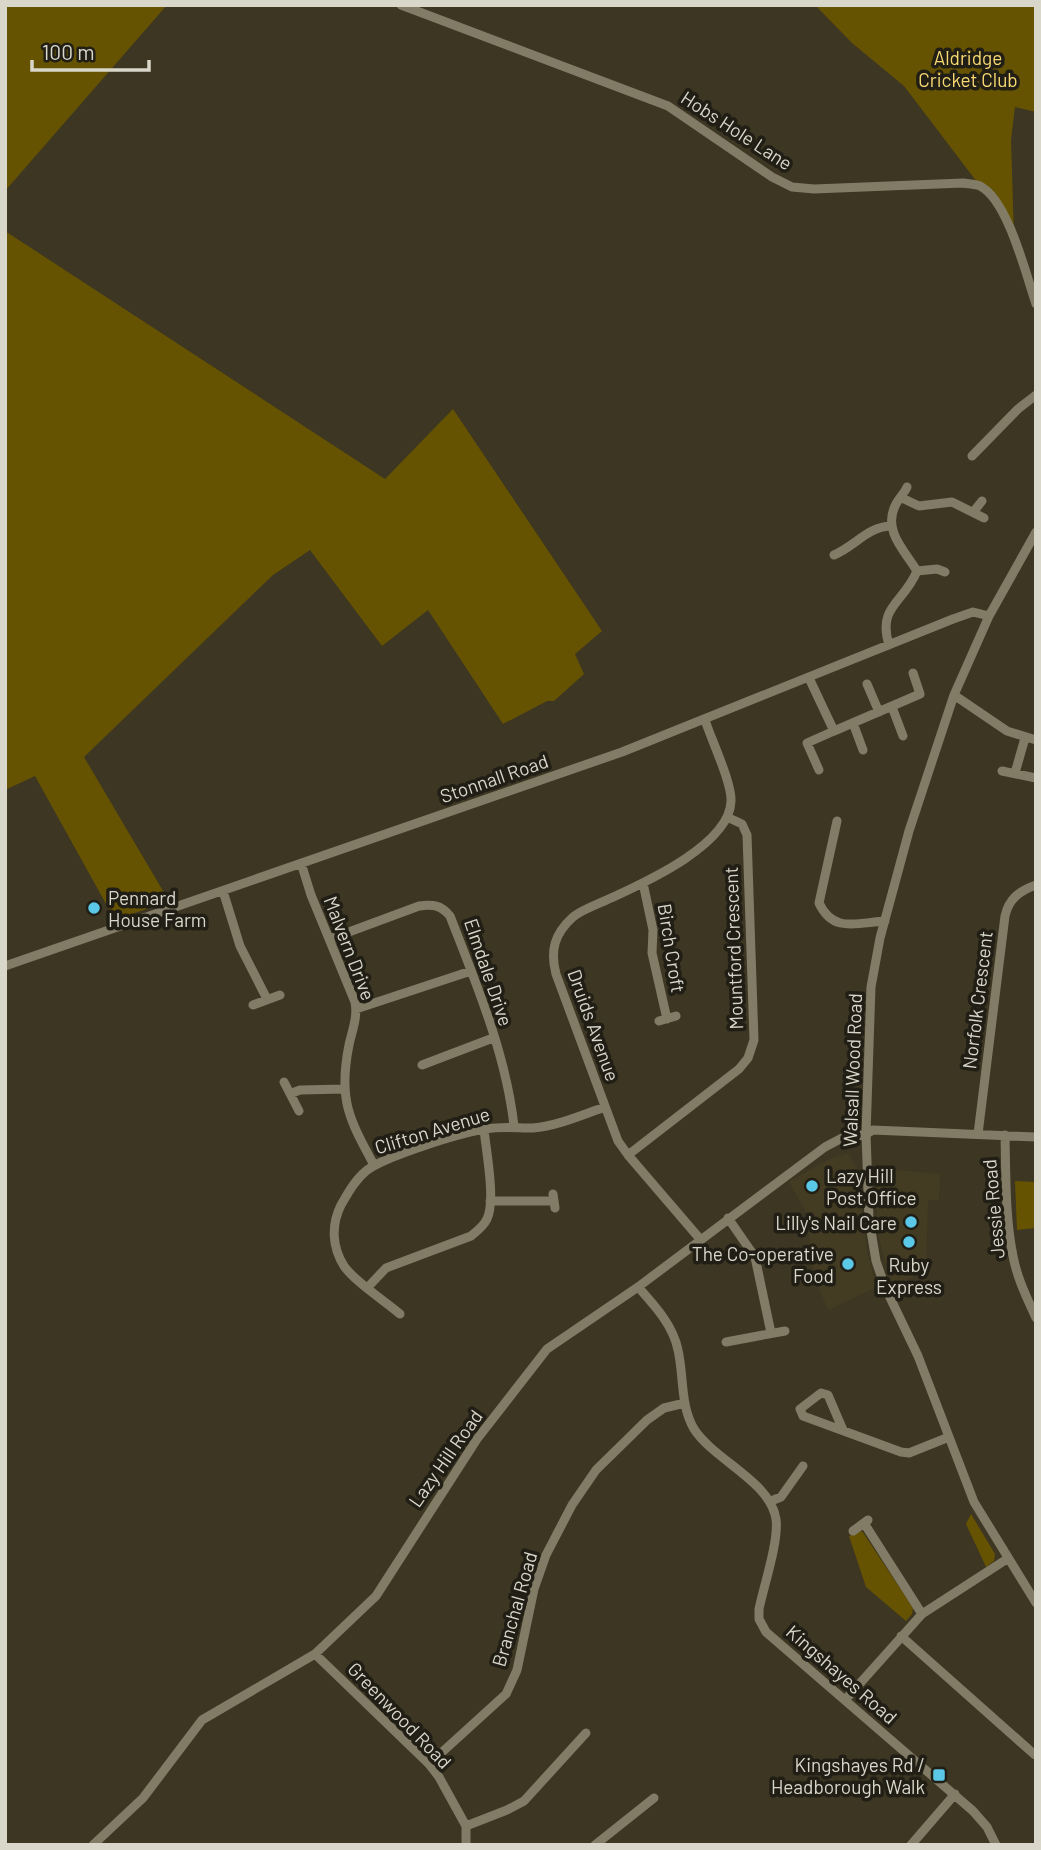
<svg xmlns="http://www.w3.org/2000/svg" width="1041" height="1850" font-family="Barlow,sans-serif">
<rect width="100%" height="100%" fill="#3c3623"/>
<path fill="#443c22" d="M848 1154 858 1170 867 1253 877 1287 828 1310 817 1283 810 1252 808 1215 789 1182 831 1158Z
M876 1168 940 1174 939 1200H928L926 1271 894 1285 888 1274 877 1229Z"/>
<path fill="#665301" d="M5 5H167L5 191Z
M815 5H1036V112L1015 107 1011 140 1014 237 995 198 980 186 904 86 852 43Z
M5 231 385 479 453 409 602 631 575 654 584 674 554 701H547L503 724 428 610 382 646 310 550 273 575 84 757 169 901 115 920 35 776 5 790Z
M1015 1181 1036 1182V1228L1017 1230Z
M971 1514 995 1554 994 1561 986 1567 966 1524Z
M862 1531 913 1608 912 1614 906 1621 866 1587 849 1536Z"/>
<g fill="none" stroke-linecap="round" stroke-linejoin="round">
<path stroke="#827b66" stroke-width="9" d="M401 5 668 106 772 177 792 187 814 189 963 183C968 184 975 184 980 186 1008 200 1026 275 1036 304
M972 456 1018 409 1036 395
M902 498 919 506 952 502 984 518
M974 511 982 501
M1036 532 989 616 954 695 909 831 880 938 871 987 866 1134 869 1219 876 1261 885 1287 918 1356 974 1502 1036 1603
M834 555C855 546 868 527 890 526
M917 571 937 569 945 572
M889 645C877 606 904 603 917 571 905 551 883 531 895 506 898 499 904 494 907 487
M809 678 834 731 920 694 913 673
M867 684 879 712
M954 695 1007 731 1036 740
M892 707 903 736
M853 723 863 750
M819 770 807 743 834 731
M1002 771 1036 778
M1015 773 1025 738
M837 821 819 903C833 933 856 923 885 921
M301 863 311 895 355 1002C358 1017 352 1031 349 1045 338 1099 349 1119 374 1165
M643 883 653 930 652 953 667 1019
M223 891 240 946 267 999
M330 939 419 906C433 904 441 905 450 916 476 983 506 1054 514 1126
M5 966 622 752 953 619 973 612 989 616
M253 1005 280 995
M356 1009 471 971
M659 1021 676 1016
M422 1065 493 1038
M284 1082 299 1111
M292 1093 300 1090 344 1089
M978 1134 1005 916C1009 899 1019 891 1036 885
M1005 1135C1006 1175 1005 1217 1013 1256 1017 1278 1027 1298 1036 1318
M628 1155 739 1069 748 1058 754 1040 747 835 742 824 727 817
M553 1194 555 1208
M490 1201H554
M728 1218 755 1257 771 1333
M700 1239 628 1155 618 1141 556 974C550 951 554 934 573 917 583 909 599 904 611 898 646 882 730 844 731 801 732 783 711 739 705 720
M368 1287 386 1268 471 1236C477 1231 483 1227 487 1219 496 1200 486 1151 484 1129
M638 1287C654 1305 673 1325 678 1350 684 1376 680 1405 694 1429 715 1461 770 1481 776 1519 779 1541 764 1585 759 1609V1619L766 1632 973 1811 987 1827 996 1845
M400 1314C386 1302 353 1280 344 1266 332 1247 331 1225 341 1205 348 1193 355 1180 366 1171 383 1157 462 1132 486 1129 502 1126 517 1128 533 1128 557 1126 582 1115 605 1107
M726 1342 785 1331
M843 1430 828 1395 821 1393 800 1409 803 1416 901 1452 909 1453 949 1437
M771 1501 781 1497 803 1466
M864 1523 922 1614
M853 1531 868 1520
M901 1636 1035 1755
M315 1654 429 1764 439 1777 466 1826V1845
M845 1700 922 1614 1007 1559
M429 1764 506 1694 517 1670 534 1589 546 1555 572 1505 596 1470 647 1420 664 1408 685 1403
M466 1826 507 1810 524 1801 586 1733
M93 1845 143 1798 202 1720 315 1654 376 1596 477 1439 547 1349 638 1287 825 1147 844 1137 866 1134 873 1130 1036 1137
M595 1845 654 1798
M911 1845 955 1794"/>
</g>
<g fill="#5ac8e6" stroke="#201e15" stroke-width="2.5">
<circle cx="94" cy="908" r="7"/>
<circle cx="812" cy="1186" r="7"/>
<circle cx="911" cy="1222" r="7"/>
<circle cx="909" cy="1242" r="7"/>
<circle cx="848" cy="1264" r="7"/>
<rect x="932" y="1768" width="14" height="14" rx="3.5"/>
</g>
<g text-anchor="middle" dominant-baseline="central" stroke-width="7" stroke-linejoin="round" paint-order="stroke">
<g font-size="19" fill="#f7d872" stroke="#201e15">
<text x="968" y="57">Aldridge<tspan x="968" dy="22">Cricket Club</tspan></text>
</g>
<g font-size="19" fill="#d9d6ca" stroke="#201e15">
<text transform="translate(737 130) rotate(33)">Hobs Hole Lane</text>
<text transform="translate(494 778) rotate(-19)">Stonnall Road</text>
<text transform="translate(350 948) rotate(69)">Malvern Drive</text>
<text transform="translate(672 948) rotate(81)">Birch Croft</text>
<text transform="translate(733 948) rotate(-92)">Mountford Crescent</text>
<text transform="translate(489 972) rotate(71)">Elmdale Drive</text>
<text transform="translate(977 1000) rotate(-83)">Norfolk Crescent</text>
<text transform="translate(594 1025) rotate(70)">Druids Avenue</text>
<text transform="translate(852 1070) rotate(-88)">Walsall Wood Road</text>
<text transform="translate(432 1130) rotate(-17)">Clifton Avenue</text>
<text transform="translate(993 1209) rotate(-95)">Jessie Road</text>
<text transform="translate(445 1458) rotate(-55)">Lazy Hill Road</text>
<text transform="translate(514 1609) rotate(-74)">Branchal Road</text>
<text transform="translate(842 1674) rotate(41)">Kingshayes Road</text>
<text transform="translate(400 1715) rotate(46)">Greenwood Road</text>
</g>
<g font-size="19" fill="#d9d6ca" stroke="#201e15" text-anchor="end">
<text x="108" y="897" text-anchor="start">Pennard<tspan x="108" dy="22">House Farm</tspan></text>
<text x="826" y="1175" text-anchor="start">Lazy Hill<tspan x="826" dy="22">Post Office</tspan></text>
<text x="897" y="1222">Lilly's Nail Care</text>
<text x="834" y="1253">The Co-operative<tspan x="834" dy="22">Food</tspan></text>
<text x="909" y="1264" text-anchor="middle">Ruby<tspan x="909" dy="22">Express</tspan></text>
<text x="925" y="1764">Kingshayes Rd /<tspan x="925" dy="22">Headborough Walk</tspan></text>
</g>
</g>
<rect width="1041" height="1850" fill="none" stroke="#d9d6ca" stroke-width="14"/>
<path d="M32 60v10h117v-10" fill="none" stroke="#d9d6ca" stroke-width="3.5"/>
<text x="42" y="60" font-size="21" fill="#d9d6ca" stroke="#201e15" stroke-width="5" paint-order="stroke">100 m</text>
</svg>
